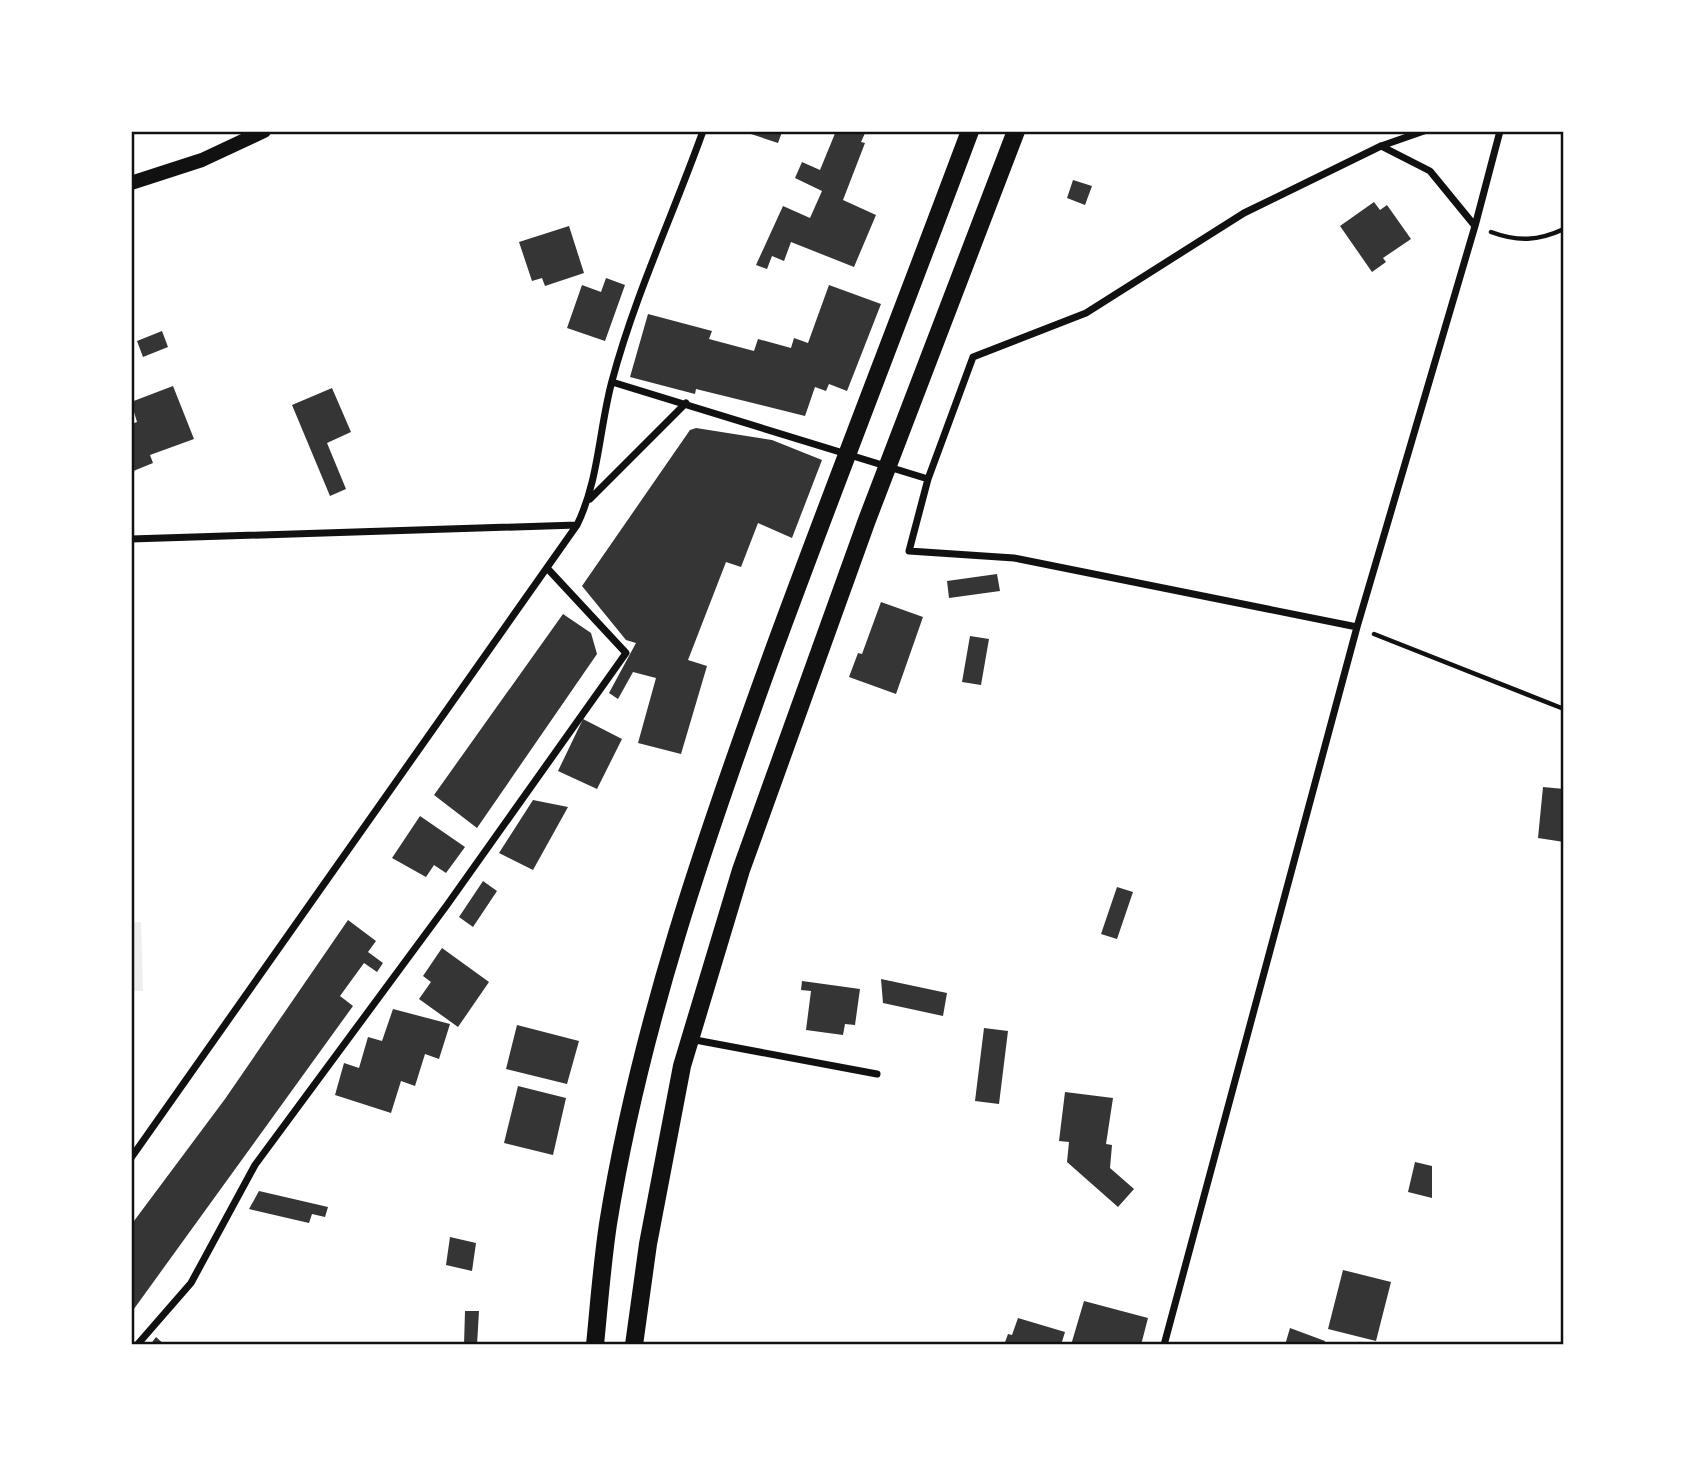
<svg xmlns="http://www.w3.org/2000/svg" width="1695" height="1476" font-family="'Public Sans',sans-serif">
<rect width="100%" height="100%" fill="#fff"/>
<path fill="#eee" d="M131 922H141L143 991H131Z"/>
<path fill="#353535" d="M779 131 782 132 778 143 745 132Z
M836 131H866L861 142 865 143 843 200 876 215 854 267 791 242 784 261 772 256 767 269 756 265 783 206 810 218 822 191 795 178 802 162 820 170Z
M1073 180 1092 186 1085 205 1067 198Z
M1374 202 1380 210 1387 205 1411 239 1383 258 1386 262 1372 272 1340 226Z
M569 226 584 273 545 286 542 278 532 281 519 242Z
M606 278 625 285 605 341 567 328 582 285 601 292Z
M829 285 881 304 847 391 829 384 826 391 815 387 805 416 696 389 695 394 630 377 648 314 712 331 709 339 754 351 758 339 791 348 794 338 808 343Z
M162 331 168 347 143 357 137 341Z
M173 386 194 439 150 455 153 463 131 472V424L137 422 131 402Z
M332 388 351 432 327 443 346 489 330 496 292 405Z
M696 428 772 440 822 460 792 538 758 523 741 567 726 562 688 660 707 666 681 754 638 743 656 678 633 672 618 699 609 693 636 643 626 640 582 586 690 430Z
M997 574 1000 591 949 598 947 581Z
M881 602 923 617 896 694 849 677 858 653 862 654Z
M563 614 591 633 597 654 477 828 434 795Z
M970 636 989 639 981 685 962 682Z
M583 719 622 739 597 789 558 771Z
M1543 787 1564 789V842L1538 838Z
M533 800 568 807 533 870 499 853Z
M420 816 465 847 446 873 434 865 426 877 392 858Z
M483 881 497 891 473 927 459 917Z
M1117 887 1133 892 1117 939 1101 934Z
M348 920 376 941 368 952 383 963 377 972 364 963 340 996 353 1006 131 1313V1225L225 1099Z
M442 948 489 982 458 1027 419 999 431 982 423 976Z
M881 979 947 993 943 1016 883 1003Z
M802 981 860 989 855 1025 845 1024 843 1035 806 1030 811 991 801 990Z
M393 1009 450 1024 439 1059 425 1054 415 1086 401 1081 391 1113 335 1095 344 1063 359 1068 368 1037 382 1041Z
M517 1025 579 1041 567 1084 506 1069Z
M984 1028 1008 1031 999 1104 975 1101Z
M518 1086 566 1098 553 1155 504 1143Z
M1065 1092 1113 1098 1106 1144 1112 1145 1110 1168 1134 1189 1118 1207 1067 1162 1069 1142 1059 1141Z
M1415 1162 1432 1166V1198L1408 1192Z
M259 1191 328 1207 325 1217 312 1214 309 1223 249 1209Z
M450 1237 476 1243 472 1271 446 1265Z
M1343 1270 1391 1282 1376 1341 1328 1329Z
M1084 1301 1148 1318 1141 1345H1071Z
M465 1311H479L477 1345H464Z
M1018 1318 1065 1332 1061 1345H1004L1008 1334 1012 1335Z
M1290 1328 1325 1341 1324 1345H1285Z
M156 1337 165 1345H150Z"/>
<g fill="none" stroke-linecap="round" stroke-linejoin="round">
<path stroke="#111" stroke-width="4.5" d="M1491 232C1518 242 1538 241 1564 229
M1374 634 1564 709"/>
<path stroke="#111" stroke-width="7" d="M1381 146 1430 171 1475 226
M612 382 928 479
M590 499 686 403
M131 539 577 525
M1357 627 1014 558 909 551 928 479 973 357 1086 313 1244 213 1381 146 1424 131
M690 1039 877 1074
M131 1158 577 525C599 480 599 429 612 381 635 295 673 215 703 131
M137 1345 191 1283 255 1165 447 905 626 653 547 568
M1164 1345 1357 627 1475 226 1500 131"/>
<path stroke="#111" stroke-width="14" d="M131 183 202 160 264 131"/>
<path stroke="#111" stroke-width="18" d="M595 1345C599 1305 602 1264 608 1224 640 1026 705 839 773 652 837 478 905 305 970 131
M634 1345 648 1244 682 1066 741 870 867 520 1016 131"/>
</g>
<rect width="1695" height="1476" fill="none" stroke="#ffffff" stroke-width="266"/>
<rect x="133" y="133" width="1429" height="1210" fill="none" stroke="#111" stroke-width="2.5"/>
</svg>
